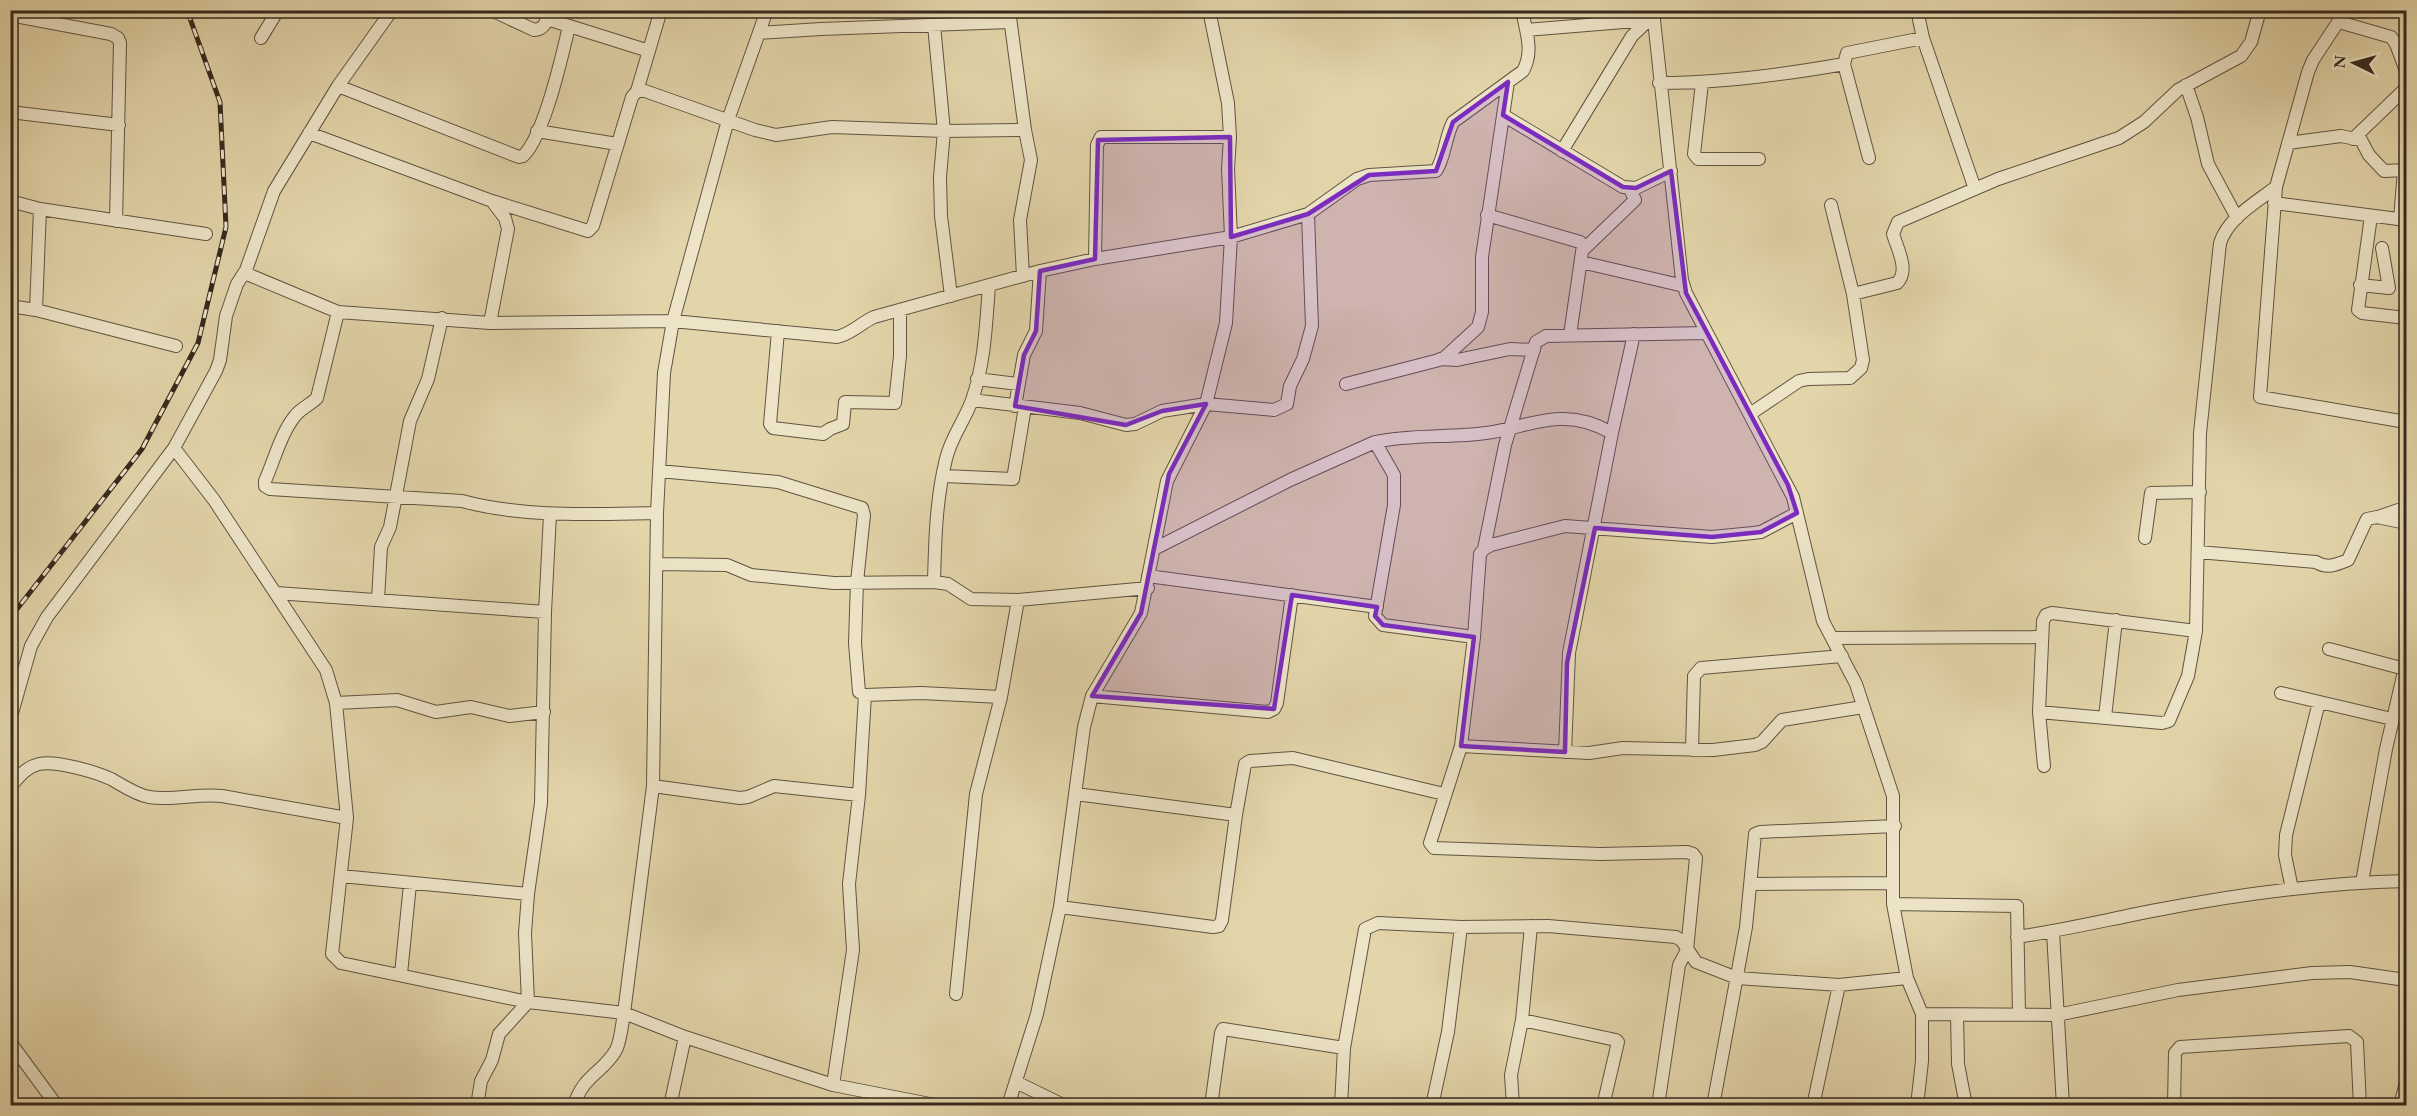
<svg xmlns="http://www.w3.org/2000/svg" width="2417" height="1116" font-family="'EB Garamond',serif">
<rect width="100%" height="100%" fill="#e3d5aa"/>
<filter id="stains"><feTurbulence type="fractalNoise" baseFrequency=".00333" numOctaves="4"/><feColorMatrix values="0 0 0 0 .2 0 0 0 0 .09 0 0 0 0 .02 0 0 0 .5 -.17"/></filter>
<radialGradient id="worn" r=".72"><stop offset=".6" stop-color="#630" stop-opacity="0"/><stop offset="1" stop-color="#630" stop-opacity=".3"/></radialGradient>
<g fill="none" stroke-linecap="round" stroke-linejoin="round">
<g stroke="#605440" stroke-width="14">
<path id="minor" d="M491 10 534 30C546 29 546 21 549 10
M1009 10 1025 130 1031 160 1020 220 1023 276
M1655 10 1654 20 1682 280 1686 293 1793 497 1823 621 1856 684 1893 796V904L1907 978 1922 1014V1061L1917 1106
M1917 10 1923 38 1975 189
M2346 10 2313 60 2308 72 2276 187 2260 397 2406 422
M10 15 111 34 118 38 120 43 116 221
M547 19 649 51
M2339 22 2391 37 2396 44 2406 71
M934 25 944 131 940 177 941 216 951 296
M1526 30 1648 20
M759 33 821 29 1010 22
M261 38 278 10
M1659 83C1722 83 1782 75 1844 64
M1702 83 1694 154 1698 159H1759
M2186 85 2197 117 2208 164 2237 218
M338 86 519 157 523 156C544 136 562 57 569 26
M637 91H645L755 130 776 135 832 127 944 131 1025 130
M10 112 119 125
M1503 115 1623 187 1636 188 1671 171
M537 131 617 144
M309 133 492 201 588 231 593 226 632 97 637 91 661 10
M2353 139 2406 88
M2288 143 2341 136 2361 140 2369 155 2384 171 2406 170
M1562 151 1632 36 1654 15
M1869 158 1844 64 1847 53 1923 38
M10 201 40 209 36 310
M2274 203 2406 220
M40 209 206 234
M1487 215 1580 242 1583 245 1570 335
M2371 216 2358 310 2362 313 2406 318
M2400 219 2404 170
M1583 250 1635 200 1630 189
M1095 259 1097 145 1101 137H1230
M1581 262 1684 286
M246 270 247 274 338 312 490 323 673 321 837 337C851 334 861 323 874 317L1040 271 1095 259 1231 237 1308 214 1357 179 1369 175 1436 171C1445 157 1445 138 1453 122L1523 71C1534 51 1526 32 1522 10
M2360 285 2389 288 2382 248
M1853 294 1897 283C1910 271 1897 248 1893 234L1898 222 1998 179 2119 138 2144 122 2178 90 2241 56 2251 42 2260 10
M10 306 36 310 176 346
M338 312 317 398C310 405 300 409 295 416 281 433 274 461 265 481V486L270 489 462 501C525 518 593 514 657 513
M490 323 508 229 505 218 492 201
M778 331 770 424 773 428 823 434 830 429 843 424 845 402 895 403 900 356V310
M1440 359 1457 360 1510 349 1534 350
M2406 378V389
M977 379 1018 384
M1346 384 1443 359 1478 327 1482 312V257L1508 82
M972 400 1080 413 1126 425 1135 424 1162 411 1206 404 1274 410 1287 404 1290 386 1303 359 1312 326 1308 214
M1015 406 1024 355 1036 331 1040 271
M1750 414 1799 381 1808 379 1850 378 1861 368 1863 360 1853 294 1831 205
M1375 442 1394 475V505L1375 616 1383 625 1474 637
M174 448 214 500 326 670 336 703 347 818 332 954 341 963 528 1002 624 1013 685 1037 833 1085 940 1106
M659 471 778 482 862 508 864 515 857 582 855 643 859 692 865 695 921 693 1001 697
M943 476 1013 479 1025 407
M2378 517 2404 508 2406 505
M2145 538 2151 493 2200 492
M1154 549 1290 480 1375 442C1411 434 1450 438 1486 433 1511 430 1534 420 1559 419 1579 418 1595 423 1612 433
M1484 549 1491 545 1565 526 1712 537 1753 533 1761 532 1797 513
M2198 552 2316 562C2327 569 2336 565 2348 560L2367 519 2377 517 2406 523
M657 564 727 565 751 575 834 583 934 582 948 584 971 599 1018 600 1148 588
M1148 576 1377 607
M934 582C935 541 936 499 946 459 951 437 965 420 972 400 985 363 986 323 989 286
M276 593 545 612
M378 600 381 547 390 527 410 421 428 379 442 318
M1832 638 2042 637
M2329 649 2405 669
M2281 693 2392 719
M1092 696 1268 712 1274 709 1277 703 1292 595
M336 703 397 700 436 712 471 707 509 716 544 712
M2039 712 2162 723 2169 721 2188 676 2196 631 2200 433 2220 243C2228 218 2255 203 2276 187
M2105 717 2116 620
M10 720 31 646 47 617 174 448 216 371 220 360 226 316 237 284 246 270 274 191 338 86 392 10
M1461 746 1589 753 1623 748 1713 750 1755 745 1762 742 1782 720 1863 707
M1692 750 1694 676 1701 668 1842 656
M1565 752 1569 653 1612 433 1634 334
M2044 766 2039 712 2043 621 2046 615 2052 613 2196 631
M653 786 740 798 748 797 774 786 859 795
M10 787C19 777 26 767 39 764 55 760 96 772 111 779 122 785 136 795 149 797 173 801 198 793 222 796L347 818
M1076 794 1236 815
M341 876 528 894
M2362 882 2386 749 2406 663
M1752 884 1893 883
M2292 889 2285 855 2286 835 2319 702
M1893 904 2017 906 2019 1014
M1060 907 1213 927 1219 926 1222 920 1236 815 1245 764 1250 761 1293 758 1444 794
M2053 932 2063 1106
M2017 937C2064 930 2110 919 2157 910 2239 894 2322 883 2406 881
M401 974 410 884
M956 994 976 794 1001 697 1018 600
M1922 1014 2057 1015 2178 990 2312 973 2350 972 2406 980
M1957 1015 1958 1064 1966 1106
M1522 1020 1616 1040 1618 1042 1603 1106
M10 1042 57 1106
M1016 1082 1065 1106
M833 1085 853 950 849 884 859 795 865 695
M477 1106 481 1081 492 1060 499 1034 528 1002 525 933 528 894 541 803 545 612 550 514
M574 1106C582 1076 603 1073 616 1050 621 1040 622 1024 624 1013L653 786 657 513 664 373 673 321 728 120 767 10
M670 1106 685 1037
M1008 1106 1037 1014 1060 907 1084 727 1092 696 1141 613 1167 481 1206 404 1226 323 1231 237 1228 169 1230 137 1228 103 1209 10
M1211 1106 1221 1033 1223 1029 1344 1048
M1341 1106 1344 1048 1365 929 1378 923 1461 927 1548 926 1676 937 1682 941 1696 962 1737 978 1839 985 1907 978
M1432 1106 1448 1032 1461 927
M1513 1106 1511 1075 1522 1020 1531 926
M1658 1106 1679 965 1687 950 1696 858 1693 854 1687 852 1600 854 1434 848 1430 843 1461 746 1474 637 1480 554 1484 549 1505 445 1536 342 1546 336 1707 333
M1713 1106 1746 927 1755 834 1760 832 1895 826
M1813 1106 1839 985
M2174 1106 2175 1053 2180 1047 2349 1036 2357 1042 2360 1106
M2400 1106 2406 1082"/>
</g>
<use href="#minor" stroke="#ede4c8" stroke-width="12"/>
<g stroke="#35291d" stroke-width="5">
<path id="rail" d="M10 618 142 449 198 343 226 227 220 102 187 10"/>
</g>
<use href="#rail" stroke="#ede4c8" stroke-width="3" stroke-dasharray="9" stroke-linecap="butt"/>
</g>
<path fill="#7b2cbf" fill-opacity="0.2" stroke="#7b2cbf" stroke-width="4.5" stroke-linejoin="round" d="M1508 82 1503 115 1623 187 1636 188 1671 171 1686 293 1788 485 1797 513 1761 532 1712 537 1595 528 1567 663 1565 752 1461 746 1474 637 1383 625 1375 616 1377 607 1292 595 1274 709 1092 696 1141 613 1169 474 1206 404 1162 411 1126 425 1015 406 1024 355 1036 331 1040 271 1095 259 1098 140 1230 137 1231 237 1308 214 1369 175 1436 171 1453 122Z"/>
<rect width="2417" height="1116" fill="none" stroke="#e3d5aa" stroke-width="36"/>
<rect x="12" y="12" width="2393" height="1092" fill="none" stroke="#35291d" stroke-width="3"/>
<rect x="18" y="18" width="2381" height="1080" fill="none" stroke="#35291d" stroke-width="1.5"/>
<g transform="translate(2354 63) rotate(275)" stroke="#ede4c8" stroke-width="4.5" paint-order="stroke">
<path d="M0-4.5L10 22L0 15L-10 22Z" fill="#35291d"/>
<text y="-9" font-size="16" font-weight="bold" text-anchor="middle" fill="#35291d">N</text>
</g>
<rect width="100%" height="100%" filter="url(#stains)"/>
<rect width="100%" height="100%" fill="url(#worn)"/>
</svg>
